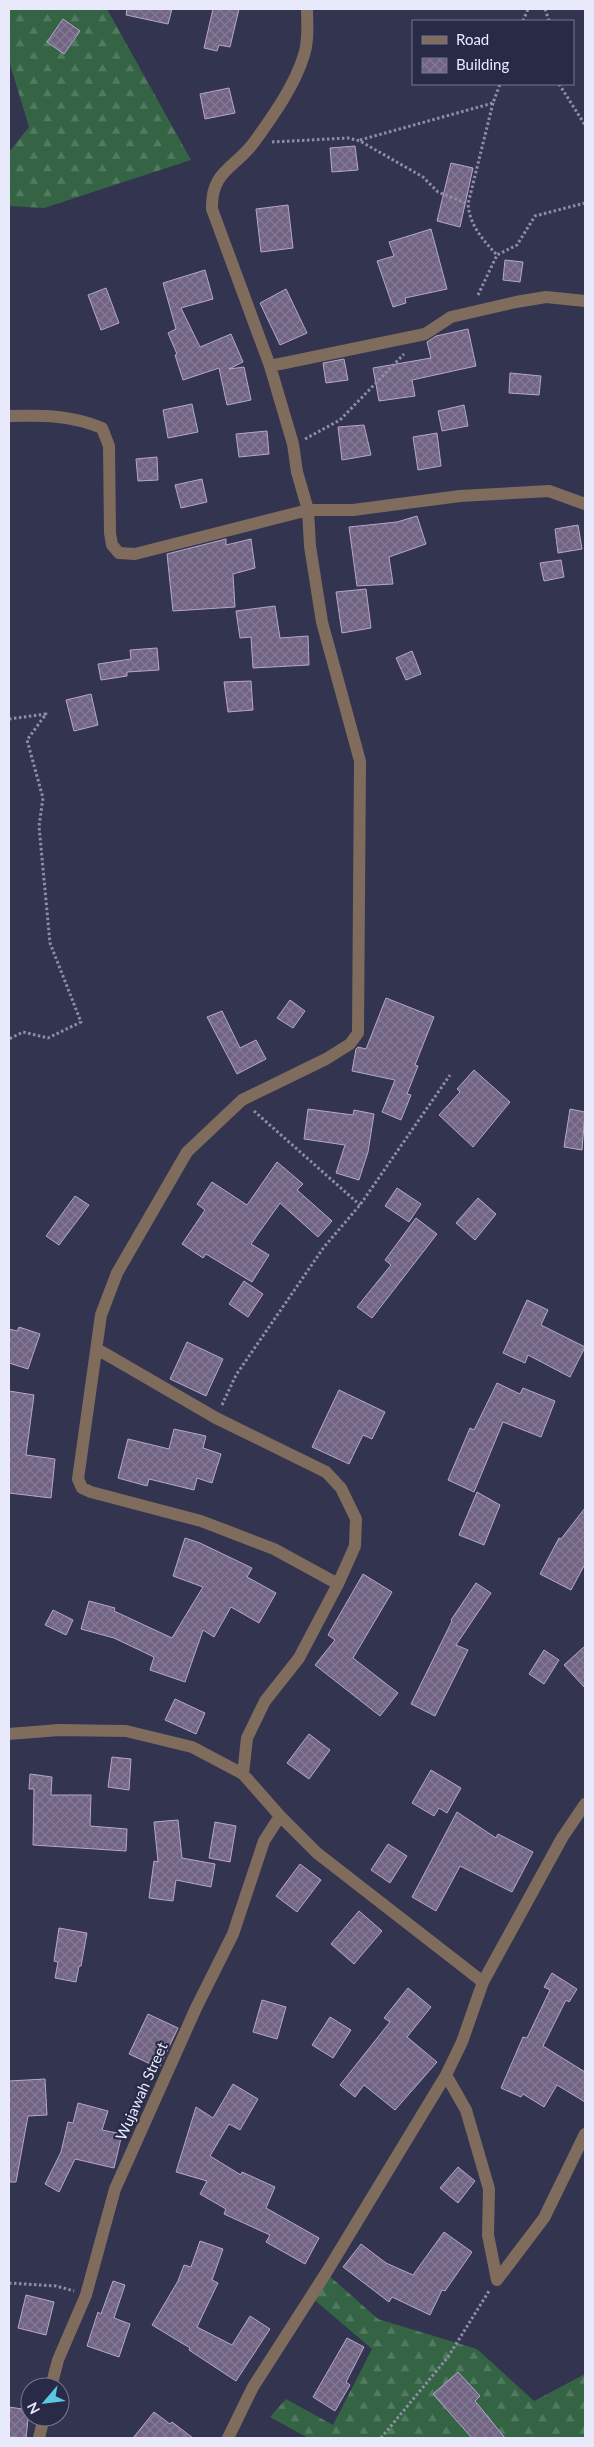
<svg xmlns="http://www.w3.org/2000/svg" width="594" height="2447" font-family="Lato,sans-serif">
<defs>
<pattern id="forest-firs" width="22" height="20" patternUnits="userSpaceOnUse" patternTransform="scale(1.25)"><rect width="22" height="20" fill="#346444"/><path d="M5 1l3.5 6h-7zM16 11l3.5 6h-7z" fill="#517a60"/></pattern>
<pattern id="building-cross-hatch" width="8" height="8" patternUnits="userSpaceOnUse" patternTransform="scale(1.25)"><rect width="8" height="8" fill="#716483"/><path d="M0 0l8 8M0 8l8-8" fill="none" stroke="#857a95"/></pattern>
</defs>
<rect width="100%" height="100%" fill="#333450"/>
<path fill="url(#forest-firs)" d="M9 9H107L191 160 44 208 9 206V152L29 127 9 61Z
M326 2273 378 2319 477 2349 534 2401 585 2374V2438H308L270 2417 286 2399 333 2425 372 2349 311 2297Z"/>
<path fill="url(#building-cross-hatch)" stroke="#b5a7c9" d="M127 9H172L168 24 126 15Z
M213 9H239L230 47 219 45 217 51 204 48Z
M63 19 80 31 64 54 47 42Z
M229 88 235 113 205 119 200 94Z
M355 146 358 170 332 172 330 148Z
M451 163 473 168 460 227 437 221Z
M288 205 293 248 261 252 256 209Z
M431 229 447 289 405 298 406 303 393 307 377 261 394 256 389 242Z
M505 260 523 262 520 282 503 280Z
M205 270 213 299 181 308 200 347 231 334 243 362 229 369 244 367 251 400 227 405 219 368 183 380 175 355 177 354 168 333 176 329 163 283Z
M106 288 119 323 101 330 88 295Z
M286 289 307 333 280 345 260 303Z
M468 329 476 366 412 380 415 396 379 401 373 368 431 358 427 342 436 336Z
M344 359 348 380 326 383 323 363Z
M510 373 541 376 539 395 509 393Z
M192 404 198 432 168 438 163 410Z
M464 405 468 426 442 431 438 411Z
M364 425 371 455 342 460 338 427Z
M267 431 269 454 239 457 236 434Z
M437 433 441 466 418 470 413 437Z
M157 457 158 480 138 481 136 459Z
M202 479 207 502 181 508 175 485Z
M417 516 426 544 389 557 393 584 357 586 349 527 397 522Z
M578 525 582 549 558 553 555 529Z
M226 539V545L251 539 255 568 233 574 235 607 173 611 167 554Z
M561 560 564 577 544 581 540 563Z
M366 589 371 628 342 633 336 592Z
M275 606 280 638 308 636 309 665 253 668 251 637 240 638 236 611Z
M157 648 159 670 127 672V676L101 680 98 664 131 659 130 650Z
M412 651 421 674 406 680 396 658Z
M251 681 253 710 228 712 224 682Z
M91 694 98 725 74 731 66 700Z
M386 998 434 1017 415 1065 418 1066 407 1094 411 1095 401 1120 382 1112 395 1080 352 1071 356 1049 358 1047 366 1049Z
M290 1000 305 1011 293 1028 277 1018Z
M222 1011 240 1048 256 1040 266 1059 237 1074 207 1017Z
M474 1070 510 1102 473 1147 439 1115 460 1092 457 1089Z
M308 1109 353 1115 354 1110 374 1114 368 1152 359 1180 336 1173 345 1145 304 1139Z
M570 1109 585 1112 582 1150 564 1147Z
M277 1162 303 1184 297 1190 332 1221 318 1237 280 1203 251 1244 269 1255 252 1282 206 1254 203 1258 182 1244 205 1210 197 1204 212 1182 247 1205Z
M397 1188 421 1204 409 1222 385 1206Z
M75 1196 89 1205 59 1245 46 1236Z
M478 1198 496 1214 475 1240 456 1223Z
M416 1218 437 1234 372 1318 357 1307 391 1265 385 1260Z
M244 1281 263 1294 248 1317 229 1304Z
M527 1300 548 1310 541 1325 585 1347 570 1377 528 1355 525 1363 503 1353Z
M19 1327 40 1334 28 1369 9 1363V1329L17 1331Z
M187 1342 223 1359 206 1396 170 1379Z
M497 1383 520 1394 523 1388 555 1401 541 1437 503 1422 474 1492 448 1480 470 1428 474 1430Z
M339 1390 385 1412 372 1439 363 1435 349 1464 312 1447Z
M9 1391 34 1395 26 1455 55 1459 51 1498 9 1493Z
M174 1429 206 1436 203 1448 221 1454 212 1483 197 1478 194 1490 149 1479 147 1486 118 1478 128 1439 169 1449Z
M477 1492 500 1505 484 1545 459 1535Z
M585 1508V1564L571 1590 540 1574 559 1538 561 1539Z
M185 1538 200 1543 252 1568 247 1577 276 1593 259 1623 231 1607 214 1637 203 1630 185 1682 150 1670 154 1657 114 1638 81 1629 89 1601 115 1608 114 1611 172 1638 203 1587 173 1576Z
M363 1574 392 1592 353 1658 398 1693 380 1716 315 1665 335 1640 328 1635Z
M476 1583 491 1593 456 1645 468 1650 435 1716 411 1704 452 1621 451 1620Z
M53 1610 73 1620 66 1635 45 1625Z
M585 1646V1688L564 1665Z
M544 1650 559 1660 544 1684 529 1674Z
M175 1699 205 1713 196 1734 165 1720Z
M309 1734 330 1750 309 1779 287 1763Z
M112 1757 131 1759 129 1790 108 1787Z
M431 1770 461 1788 447 1813 439 1808 434 1816 412 1803Z
M30 1774 52 1777 51 1795H91L90 1826 127 1829 126 1851 33 1845 34 1789H29Z
M457 1812 496 1838 498 1834 533 1852 512 1892 460 1866 436 1911 412 1897Z
M178 1820 182 1858 215 1864 211 1887 176 1880 173 1901 149 1898 154 1861 158 1862 154 1822Z
M215 1822 236 1826 230 1862 209 1858Z
M388 1844 407 1856 390 1883 371 1870Z
M300 1864 321 1880 297 1912 276 1896Z
M359 1911 382 1931 354 1964 331 1944Z
M59 1928 87 1933 81 1966H79L76 1982 55 1978 58 1962 54 1961Z
M552 1973 577 1989 569 2002 566 2000 543 2046 585 2072V2102L557 2085 544 2107 523 2094 521 2097 501 2088 523 2037 527 2038 550 1990 544 1987Z
M408 1988 431 2007 407 2037 437 2062 395 2110 364 2085 355 2097 340 2085 390 2022 384 2018Z
M262 2000 286 2007 277 2039 253 2032Z
M148 2014 178 2028 159 2068 129 2054Z
M330 2017 351 2030 333 2058 312 2045Z
M45 2079 47 2115 28 2116 16 2182H9V2081Z
M233 2084 258 2099 240 2130 229 2124 210 2156 241 2175 242 2172 275 2187 266 2208 319 2238 305 2264 266 2242 270 2235 224 2214 226 2209 200 2194 207 2181 176 2172 196 2107 213 2118Z
M78 2103 108 2111 102 2130 122 2134 114 2168 75 2159 59 2192 45 2184 61 2152 68 2122 73 2123Z
M458 2167 475 2181 458 2203 440 2188Z
M444 2232 472 2252 445 2291 442 2290 430 2315 392 2297 389 2302 343 2267 361 2244 386 2263 413 2275Z
M200 2241 223 2249 212 2280 218 2283 197 2327 232 2345 250 2316 270 2329 236 2381 189 2350 190 2348 152 2325 178 2281 184 2265 191 2267Z
M113 2281 125 2285 114 2318 130 2324 119 2357 87 2346 98 2312 101 2314Z
M26 2295 54 2302 46 2335 18 2328Z
M347 2338 364 2347 346 2382 350 2385 335 2411 313 2397Z
M458 2372 480 2396 475 2401 505 2438H472L433 2394Z
M9 2407 29 2410 26 2438 9 2437Z
M154 2412 170 2424 172 2422 193 2438H133Z"/>
<g fill="none" stroke-linecap="round" stroke-linejoin="round">
<path stroke="#8e8fa6" stroke-width="3" stroke-dasharray="2.5 2.5" stroke-linecap="butt" d="M545 9 549 21
M523 21 528 9
M559 84 585 125
M493 103 468 204C470 226 483 240 497 255
M360 140 493 103 500 84
M272 142 348 138 360 141 423 177 438 192 468 204
M478 295 497 255 517 245 535 216 585 203
M305 439 340 420 404 354
M9 719 46 714 27 740 43 798 39 826 50 943 81 1022 48 1038 23 1032 9 1039
M254 1111 360 1205
M222 1405 236 1375 324 1247 360 1205 450 1075
M9 2283 56 2286 74 2291
M381 2438 448 2357 489 2291"/>
<path stroke="#7f6c5c" stroke-width="12" d="M307 9C307 24 309 40 304 55 295 85 273 116 255 141 235 169 211 170 212 209L270 366 293 444 297 472 308 510 310 546 322 622 360 761 358 1033 350 1044 326 1059 242 1100 187 1152 117 1273 101 1315 78 1479 82 1488 91 1492 201 1521 274 1549 338 1584
M270 366 425 334 451 317 516 302 546 297 585 301
M9 416C43 415 70 415 102 428L109 446 110 533 112 545 119 553 135 554 308 510H353L460 496 549 491 585 504
M97 1349 216 1418 326 1472 341 1488 356 1519 355 1546 338 1584 299 1658 265 1701 247 1738 243 1774
M9 1734 59 1730 126 1731 192 1747 243 1774 280 1816 317 1853 483 1982
M446 2075 466 2110 489 2189 488 2235 497 2280
M497 2280 544 2218 585 2134
M51 2387 58 2360 86 2295 115 2189 196 2008 233 1934 264 1841 280 1816
M39 2438 44 2417
M228 2438 253 2387 326 2273 446 2075 462 2042 483 1982 562 1838 585 1804"/>
</g>
<g text-anchor="middle" dominant-baseline="central" stroke-width="4.5" stroke-linejoin="round" paint-order="stroke">
<g font-size="15" fill="#e8eafc" stroke="#292a45">
<text transform="translate(141 2091) rotate(-66)">Wujawah Street</text>
</g>
</g>
<rect width="594" height="2447" fill="none" stroke="#e8eafc" stroke-width="20"/>
<rect x="412" y="20" width="162" height="65" fill="#292a45" stroke="#75778e"/>
<rect x="422" y="36" width="25" height="8" fill="#7f6c5c" stroke="#75778e"/>
<text x="456" y="45" font-size="15" fill="#e8eafc">Road</text>
<rect x="422" y="58" width="25" height="15" fill="url(#building-cross-hatch)" stroke="#75778e"/>
<text x="456" y="70" font-size="15" fill="#e8eafc">Building</text>
<g transform="translate(45 2402) rotate(242)"><circle r="24" fill="#292a45" stroke="#75778e"/>
<path d="M0-4L9 19L0 12L-9 19Z" fill="#5ac8e5"/>
<text y="-8" font-size="14" font-weight="bold" text-anchor="middle" fill="#e8eafc">N</text>
</g>
</svg>
